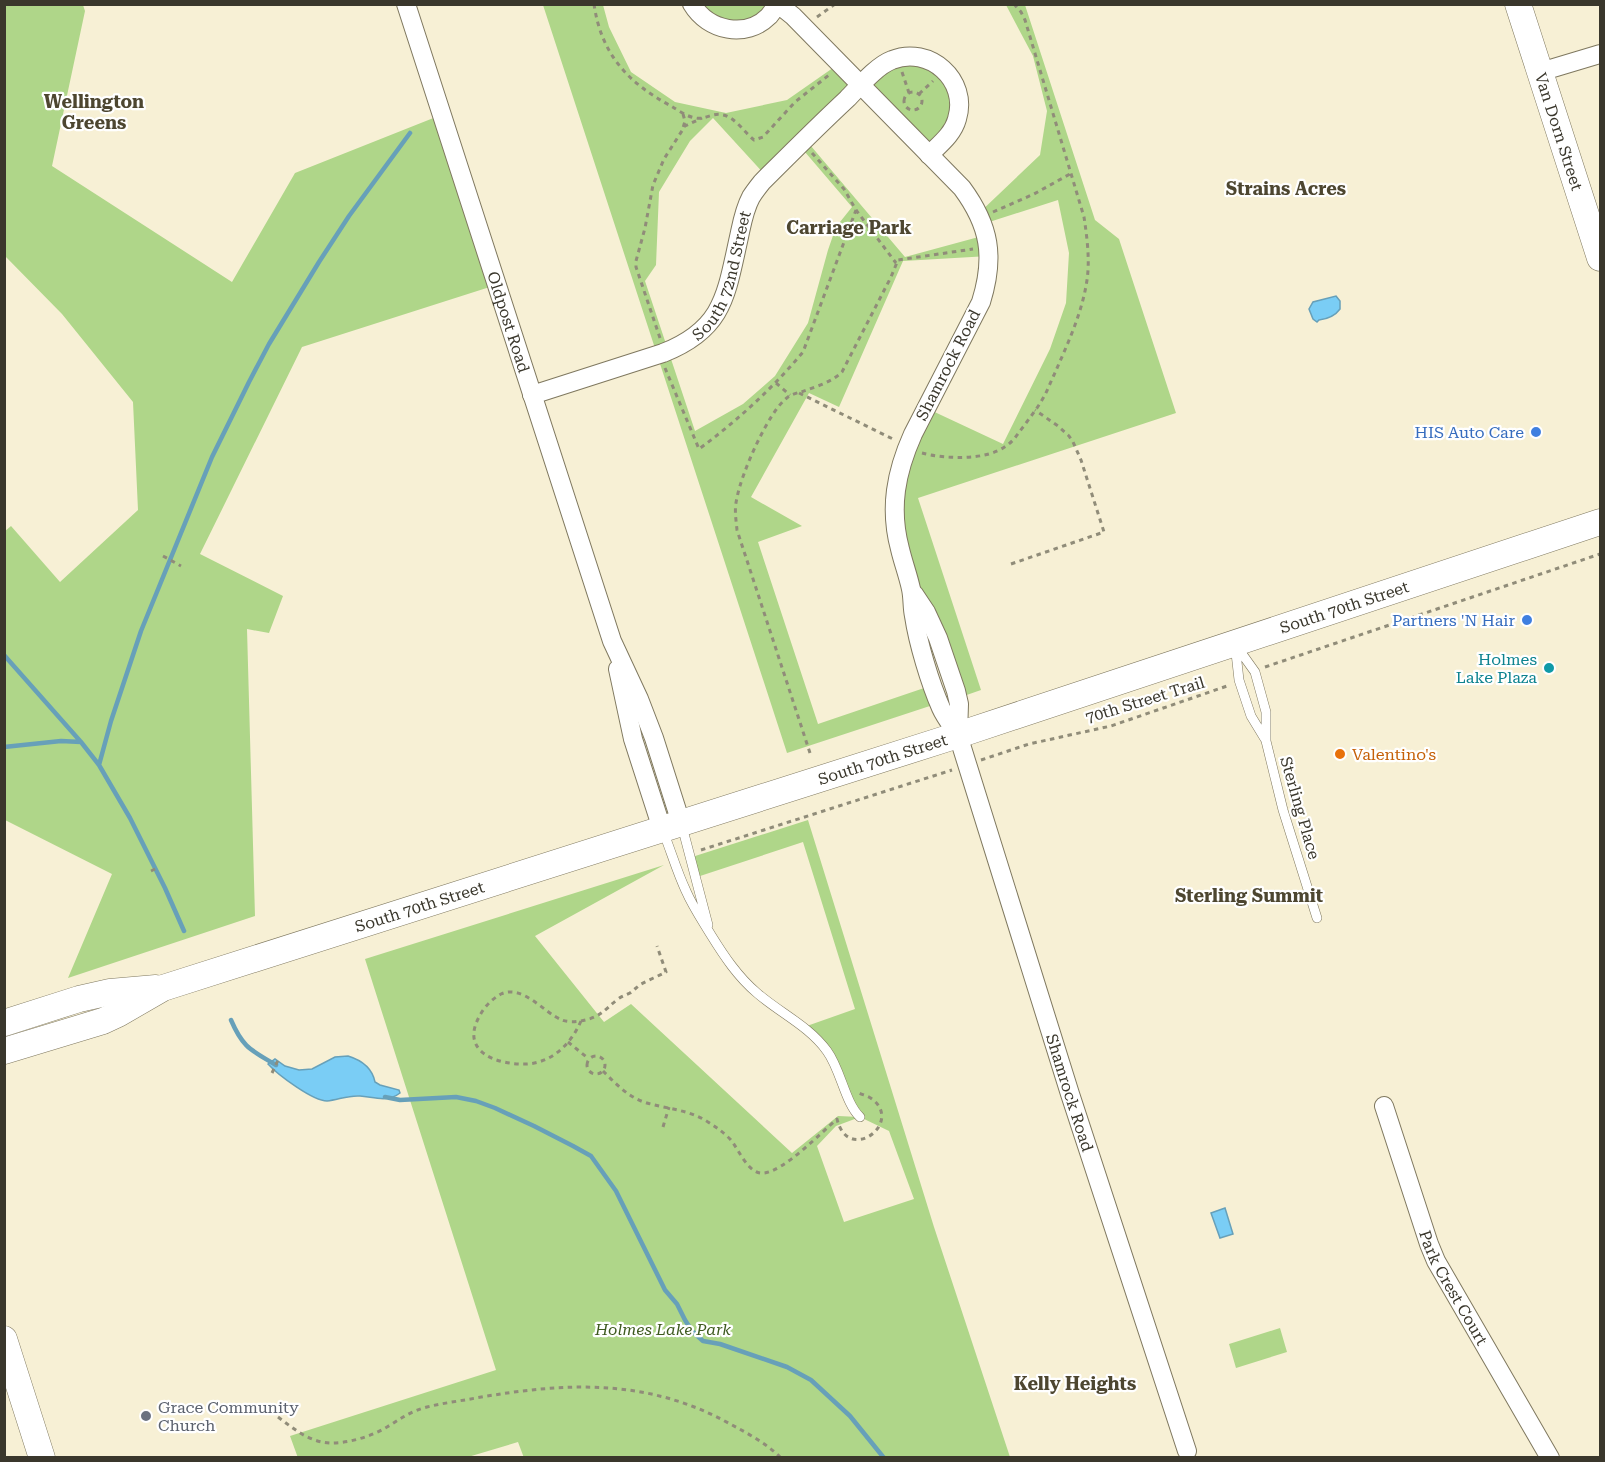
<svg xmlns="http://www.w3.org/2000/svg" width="1605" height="1462" font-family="'Roboto Serif',serif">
<rect width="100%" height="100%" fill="#f7f0d5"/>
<path fill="#afd689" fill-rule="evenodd" d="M5 5H83L85 11 52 166 232 282 295 173 441 115 496 285 302 347 200 554 283 596 269 633 247 629 255 916 68 978 112 874 5 820 4 532 11 526 60 582 138 510 133 402 62 314 5 256Z
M543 5H603L609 27 631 72 675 102 726 113 787 100 840 63 862 84 882 65 933 61 959 105 929 155 862 85 805 139 905 257 986 235 989 256 903 261 839 407 809 393 751 497 802 526 758 542 818 724 933 685 939 703 787 753ZM713 118 767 177 799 145 852 207 836 227 828 250 808 323 775 376 743 404 695 431 645 281 656 265 659 192 690 141Z
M692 5H778L740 30Z
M1006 5H1025L1095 220 1119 239 1176 413 918 498 981 690 958 698 895 524 926 408 1003 444 1050 349 1066 303 1069 253 1058 200 983 224 978 214 1040 155 1047 111 1033 56Z
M808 820 934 1227 1010 1457 524 1458 518 1442 468 1457 298 1458 290 1436 496 1370 365 959 664 865 535 936 604 1022 631 1004 792 1153 838 1116 859 1117 839 1073 804 1027 855 1009 803 842 697 877 692 857ZM860 1117 889 1131 914 1199 844 1222 817 1146 836 1126Z
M1280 1328 1287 1352 1236 1368 1229 1344Z"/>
<path fill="#7acdf5" stroke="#67a0b9" stroke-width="1.5" d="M1336 296 1340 301V309C1335 316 1327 319 1319 320L1317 322 1313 319 1309 309 1313 302Z
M348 1056C361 1060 372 1067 375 1082L380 1085 399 1090 400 1093C387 1103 374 1097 360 1096 348 1095 338 1100 327 1101 313 1101 278 1075 268 1064L275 1059 285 1066 299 1070 312 1069 335 1057Z
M1225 1208 1233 1234 1220 1238 1211 1213Z"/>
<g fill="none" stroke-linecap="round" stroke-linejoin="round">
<path stroke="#67a0b9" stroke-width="4.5" d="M4 655 81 742 99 765 130 818 165 888 184 931
M4 747 61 741 81 742
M99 765 111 721 141 631 212 457 249 382 269 344 319 262 349 216 410 133
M231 1020C243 1048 251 1050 276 1065
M385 1097 400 1100 456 1097 476 1101 495 1108 534 1126 573 1146 591 1156 616 1191 665 1290 677 1304 685 1320 692 1331 703 1341 720 1344 787 1367 811 1380 850 1416 884 1458"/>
<g stroke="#7f785f" stroke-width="10">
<path id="service" d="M1235 644 1255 672 1266 712V741L1283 810 1317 918
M1235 644 1239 680 1251 716 1265 739
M682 826 708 925
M663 831C671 851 677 872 686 891 693 907 702 920 711 935 724 956 738 977 757 993 780 1013 809 1026 827 1051 841 1070 845 1103 860 1117"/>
</g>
<g stroke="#7f785f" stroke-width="20">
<g id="minor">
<path id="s1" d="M406 4 612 641 639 699 654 738 681 823"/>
<path id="s2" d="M692 4C708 31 746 39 769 16 772 12 775 8 778 4L793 16 962 188C990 226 995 257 981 302L913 434C896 472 889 508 900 549 903 562 908 575 911 589 913 598 912 607 914 616 918 643 930 683 941 708 945 717 952 726 958 735L1070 1094 1187 1451"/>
<path d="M1540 72 1600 54"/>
<path id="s3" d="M532 395 663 353C724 329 726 295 739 237 742 223 744 210 751 197 754 192 758 187 762 182 790 154 818 126 847 99 859 87 876 66 892 60 929 45 969 80 957 119 953 134 940 144 929 155"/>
<path d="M914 594 926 612 938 638 956 691 959 704 958 735"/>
<path d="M618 669 633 739 662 829"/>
<path id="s4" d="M1384 1106 1429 1244 1436 1261 1550 1458"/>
</g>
</g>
<g stroke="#7f785f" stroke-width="27">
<g id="secondary">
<path id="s5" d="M1518 4 1600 258"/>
<path d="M4 1023 79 999 110 992 156 988"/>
<path id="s6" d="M4 1051 103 1021 118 1014 163 988 958 735 1600 522"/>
<path d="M4 1339 42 1458"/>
</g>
</g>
<path stroke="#908c79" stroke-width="3" stroke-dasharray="4.5 4.5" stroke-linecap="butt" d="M594 4C601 54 628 83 671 106 678 110 687 117 696 118 705 120 713 112 723 115 735 117 745 133 754 140L763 137 795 102 829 75
M817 17 835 4
M902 72 909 93
M904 101a9 9 0 1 1 18 0a9 9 0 1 1-18 0Z
M919 94 933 81
M683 114 685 121 683 128
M812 153 844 189 856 210 896 263
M993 212 1034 194 1070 174
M660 338 636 267V261L645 228 653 185 664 159 685 126 702 118
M665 368 699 449C737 421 773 388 803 352L856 210
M776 383 790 395
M799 393 895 440
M922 453C945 459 986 461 1006 446 1014 441 1018 433 1024 426 1030 417 1037 409 1042 400 1047 392 1050 383 1054 375 1067 345 1082 314 1087 280 1090 260 1087 237 1084 217L1025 20 1021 12 1014 4
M163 556 181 566
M1011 564 1104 532 1081 460 1073 442 1069 436 1058 426 1035 410
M1265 667 1600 554
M810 753 737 530C736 519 734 509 737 498 741 474 769 410 788 397 792 394 797 393 801 392 815 387 832 382 842 372L891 277 898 260 973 249
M981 760 1029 744 1111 726 1230 685
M701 850 952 770
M151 871 157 868
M581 1021C571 1044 552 1063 526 1064 497 1065 460 1052 479 1017 484 1007 492 999 501 994 523 984 544 1013 562 1020 567 1022 574 1022 580 1021 600 1018 604 1010 618 999 622 996 626 995 630 993 634 990 637 987 641 984 649 980 658 976 666 972L657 946
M568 1042 589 1059
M587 1065a9 9 0 1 1 18 0a9 9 0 1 1-18 0Z
M603 1071C616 1084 629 1098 647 1103 668 1109 690 1110 708 1122 716 1127 723 1132 730 1139 739 1149 748 1175 764 1173 784 1171 821 1133 837 1119 848 1165 904 1123 872 1099 868 1096 863 1095 859 1093
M272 1073 279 1058
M663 1127 669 1107
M278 1417C294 1429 309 1442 330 1443 349 1443 370 1437 387 1427 400 1419 411 1411 427 1407 443 1403 460 1401 476 1398 567 1382 649 1378 732 1425 749 1434 767 1444 781 1458"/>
<use href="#service" stroke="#fff" stroke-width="9"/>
<use href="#minor" stroke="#fff" stroke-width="18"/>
<use href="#secondary" stroke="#fff" stroke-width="26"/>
</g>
<g fill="#3f7fe0" stroke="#fff" stroke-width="2">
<circle cx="1536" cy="432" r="6"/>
<circle cx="1527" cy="620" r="6"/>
</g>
<circle fill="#0f9aa8" stroke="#fff" stroke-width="2" cx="1549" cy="668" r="6"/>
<circle fill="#e8710a" stroke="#fff" stroke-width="2" cx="1340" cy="754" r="6"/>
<circle fill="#6b7280" stroke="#fff" stroke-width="2" cx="146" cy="1416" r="6"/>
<g text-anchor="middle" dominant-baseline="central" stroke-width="4.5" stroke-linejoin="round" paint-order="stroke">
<g font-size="16" fill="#3a372c" stroke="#fff">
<text stroke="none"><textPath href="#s5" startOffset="134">Van Dorn Street</textPath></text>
<text stroke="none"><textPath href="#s3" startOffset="242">South 72nd Street</textPath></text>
<text stroke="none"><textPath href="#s1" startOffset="334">Oldpost Road</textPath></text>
<text transform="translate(948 365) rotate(-63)">Shamrock Road</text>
<text stroke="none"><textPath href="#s6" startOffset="1413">South 70th Street</textPath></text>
<text transform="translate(1145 700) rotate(-17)">70th Street Trail</text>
<text stroke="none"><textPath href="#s6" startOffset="927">South 70th Street</textPath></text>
<text transform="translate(1300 808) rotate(74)">Sterling Place</text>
<text stroke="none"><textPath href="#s6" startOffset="441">South 70th Street</textPath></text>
<text stroke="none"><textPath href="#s2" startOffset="1324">Shamrock Road</textPath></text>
<text stroke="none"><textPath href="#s4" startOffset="195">Park Crest Court</textPath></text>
</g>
<g font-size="16" fill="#366cbe" stroke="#fff" text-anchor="end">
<text x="1524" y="432">HIS Auto Care</text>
<text x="1515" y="620">Partners 'N Hair</text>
</g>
<g font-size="16" fill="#0d838f" stroke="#fff" text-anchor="end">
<text x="1537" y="659">Holmes<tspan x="1537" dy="18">Lake Plaza</tspan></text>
</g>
<g font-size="16" fill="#c56008" stroke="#fff" text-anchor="start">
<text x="1352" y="754">Valentino's</text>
</g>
<g font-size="16" font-style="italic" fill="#3e5a1f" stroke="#fff">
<text x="663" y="1329">Holmes Lake Park</text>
</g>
<g font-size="16" fill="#5b616d" stroke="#fff" text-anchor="start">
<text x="158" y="1407">Grace Community<tspan x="158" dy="18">Church</tspan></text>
</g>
<g font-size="18" font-weight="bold" fill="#4d4630" stroke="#fff">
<text x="94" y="101">Wellington<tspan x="94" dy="21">Greens</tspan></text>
<text x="1286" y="188">Strains Acres</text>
<text x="849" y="227">Carriage Park</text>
<text x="1249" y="895">Sterling Summit</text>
<text x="1075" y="1383">Kelly Heights</text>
</g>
</g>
<rect width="1605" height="1462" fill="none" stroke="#3a372c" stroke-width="12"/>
</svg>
